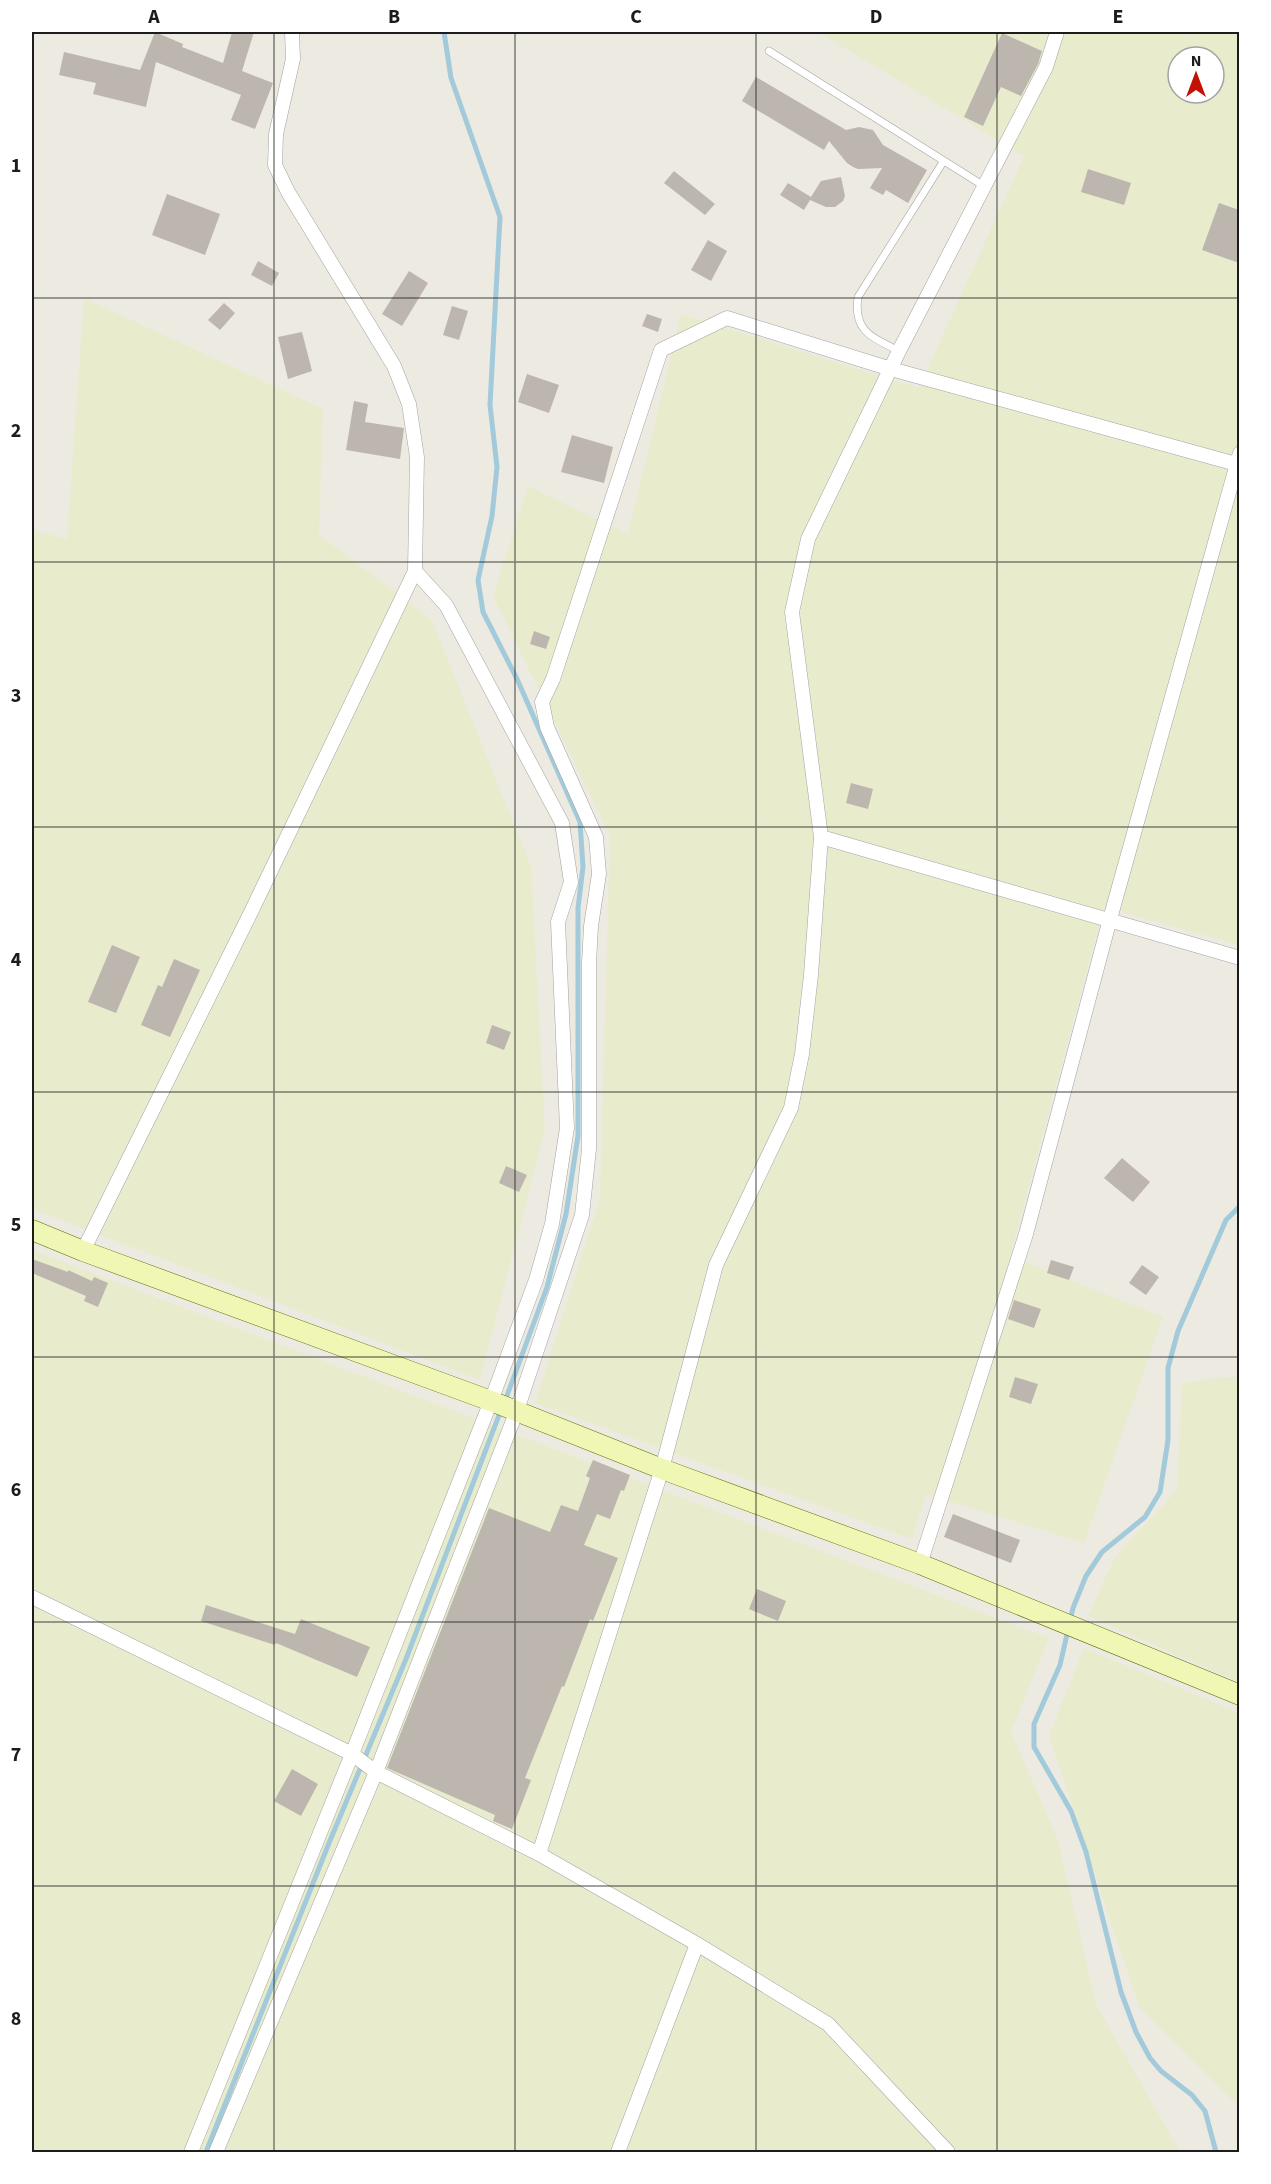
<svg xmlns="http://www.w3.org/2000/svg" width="1271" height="2184" font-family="'Source Sans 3',sans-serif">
<rect width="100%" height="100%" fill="#edeae1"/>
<path fill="#e8eccd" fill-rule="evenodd" d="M818 32H1239V945L1104 907 1010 1256 1163 1317 1084 1543 926 1494 912 1539 535 1403 600 1198 610 835 493 596 528 486 628 534 681 314 919 388 1024 156ZM1178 57H1214V93H1178Z
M84 298 323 409 319 535 432 620 531 867 545 1129 480 1380 32 1209V530L67 539Z
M32 1250 1049 1638 1011 1732 1058 1840 1096 2004 1180 2152H32Z
M1220 1377H1239V1682L1088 1616 1115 1557 1177 1490 1182 1384Z
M1084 1648 1239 1713V2107L1139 2007 1049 1735Z"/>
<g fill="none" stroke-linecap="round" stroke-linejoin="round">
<path stroke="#a2cada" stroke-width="5" d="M444 32 451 78 500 217 490 405 497 467 492 516 478 580 483 612 517 679 580 822 583 867 578 908V1136L566 1214 547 1287 505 1401
M206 2152 329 1843 406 1659 501 1410
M1216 2152 1205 2111 1192 2095 1161 2071 1150 2058 1136 2032 1121 1992 1086 1852 1071 1811 1034 1747V1724L1060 1665 1073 1608 1086 1576 1102 1552 1145 1517 1160 1492 1168 1440V1368L1178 1331 1226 1220 1240 1206"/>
</g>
<path fill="#bdb6ae" d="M155 32 183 44 182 47 223 63 232 32H254L242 71 273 83 255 129 231 120 241 95 156 62 146 107 93 94 96 83 59 75 64 52 140 70Z
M1002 33 1042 51 1038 64 1021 96 1001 87 983 126 964 117Z
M756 77 846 130 859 127 873 130 883 145 927 170 908 203 886 190 883 195 870 188 882 168 858 169 853 167 847 163 829 141 824 150 742 101Z
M1088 169 1131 183 1124 205 1081 192Z
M674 171 715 204 705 215 664 183Z
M841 177 845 196 843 201 835 207H826L810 200 804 210 780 195 788 183 811 197 821 181Z
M167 194 220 214 205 255 152 235Z
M1219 203 1239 210V263L1202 250Z
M708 240 727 251 711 281 691 270Z
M258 261 279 273 272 286 251 275Z
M409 271 428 283 402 326 382 314Z
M224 303 235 313 220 330 208 320Z
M452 306 468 311 459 340 443 335Z
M647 314 662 319 658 332 642 326Z
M302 332 312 371 288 379 278 337Z
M527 374 559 385 549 413 518 402Z
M354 401 368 404 365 422 404 428 400 459 346 450Z
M572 435 613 447 604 483 561 472Z
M534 631 550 637 546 649 530 644Z
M851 783 873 789 868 809 846 803Z
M112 945 140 957 116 1013 88 1002Z
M174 959 200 970 170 1037 141 1025 158 985 162 987Z
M492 1025 511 1032 504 1050 486 1043Z
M1122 1158 1150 1182 1133 1202 1104 1178Z
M506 1166 527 1175 519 1192 499 1183Z
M32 1259 68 1272V1270L92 1281 94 1277 108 1283 98 1307 84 1301 86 1296 32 1273Z
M1051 1260 1074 1267 1069 1280 1047 1273Z
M1142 1265 1159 1277 1146 1295 1129 1283Z
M1014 1300 1041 1309 1034 1328 1008 1319Z
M1015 1377 1038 1384 1031 1404 1009 1397Z
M593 1460 630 1475 624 1491 621 1490 610 1519 597 1514 584 1545 618 1558 593 1621 590 1619 564 1687 562 1686 525 1778 531 1780 512 1829 493 1821 495 1815 387 1768 489 1508 550 1532 561 1505 578 1511 590 1478 586 1476Z
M953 1514 1020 1540 1011 1563 944 1537Z
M757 1589 786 1601 778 1621 749 1609Z
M206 1605 295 1634 301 1619 370 1647 357 1677 276 1643 275 1645 201 1621Z
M292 1769 318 1784 301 1816 274 1801Z"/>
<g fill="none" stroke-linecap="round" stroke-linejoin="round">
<g stroke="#a3a3a3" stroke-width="8">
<path id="lane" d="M769 51 984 186
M899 351C872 337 853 332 858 297L943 162"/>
</g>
<g stroke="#a3a3a3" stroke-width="15">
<path id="street" d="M821 837 1240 958
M83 1251 252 910 415 571 417 457 409 404 394 366 288 192 275 165 276 134 293 59 292 32
M920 1564 1026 1234 1110 919 1240 453
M32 1597 352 1754 376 1772 539 1854 697 1944 828 2024 948 2152
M539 1854 662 1469 716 1265 791 1108 802 1054 811 975 821 837 792 612 808 539 899 351 1046 67 1057 32
M191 2152 352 1754 491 1401 536 1280 552 1224 567 1128 558 922 571 882 562 823 446 605 415 571
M216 2152 376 1772 516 1413 582 1215 589 1149V963L591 926 599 874 596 837 547 727 542 702 553 679 661 350 727 318 891 369 1240 465
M618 2152 697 1944"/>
</g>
<g stroke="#5d6e07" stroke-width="21">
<path id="secondary" d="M32 1230 83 1251 491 1401 662 1469 920 1564 1240 1695"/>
</g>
<use href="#lane" stroke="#fff" stroke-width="7"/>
<use href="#street" stroke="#fff" stroke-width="14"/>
<use href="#secondary" stroke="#f0f7b5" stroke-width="20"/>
</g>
<path fill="none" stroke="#1c1c1c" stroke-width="1.5" stroke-opacity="0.55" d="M274 32V2152M515 32V2152M756 32V2152M997 32V2152M32 298H1240M32 562H1240M32 827H1240M32 1092H1240M32 1357H1240M32 1622H1240M32 1886H1240"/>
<rect width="1271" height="2184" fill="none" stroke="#ffffff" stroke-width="66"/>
<g transform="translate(1196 75)"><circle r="28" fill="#ffffff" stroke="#a4a4a4" stroke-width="1.5"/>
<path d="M0-4.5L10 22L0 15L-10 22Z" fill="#c31105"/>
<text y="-9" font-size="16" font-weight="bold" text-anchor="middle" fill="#1c1c1c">N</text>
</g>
<rect x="33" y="33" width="1205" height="2118" fill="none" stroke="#1c1c1c" stroke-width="2"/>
<g font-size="20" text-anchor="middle" font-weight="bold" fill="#1c1c1c">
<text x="154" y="23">A</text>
<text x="394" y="23">B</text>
<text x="636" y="23">C</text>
<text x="876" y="23">D</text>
<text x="1118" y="23">E</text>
<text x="16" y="172">1</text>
<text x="16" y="437">2</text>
<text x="16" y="702">3</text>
<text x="16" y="966">4</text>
<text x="16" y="1231">5</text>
<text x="16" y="1496">6</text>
<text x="16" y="1761">7</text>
<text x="16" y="2025">8</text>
</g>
</svg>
